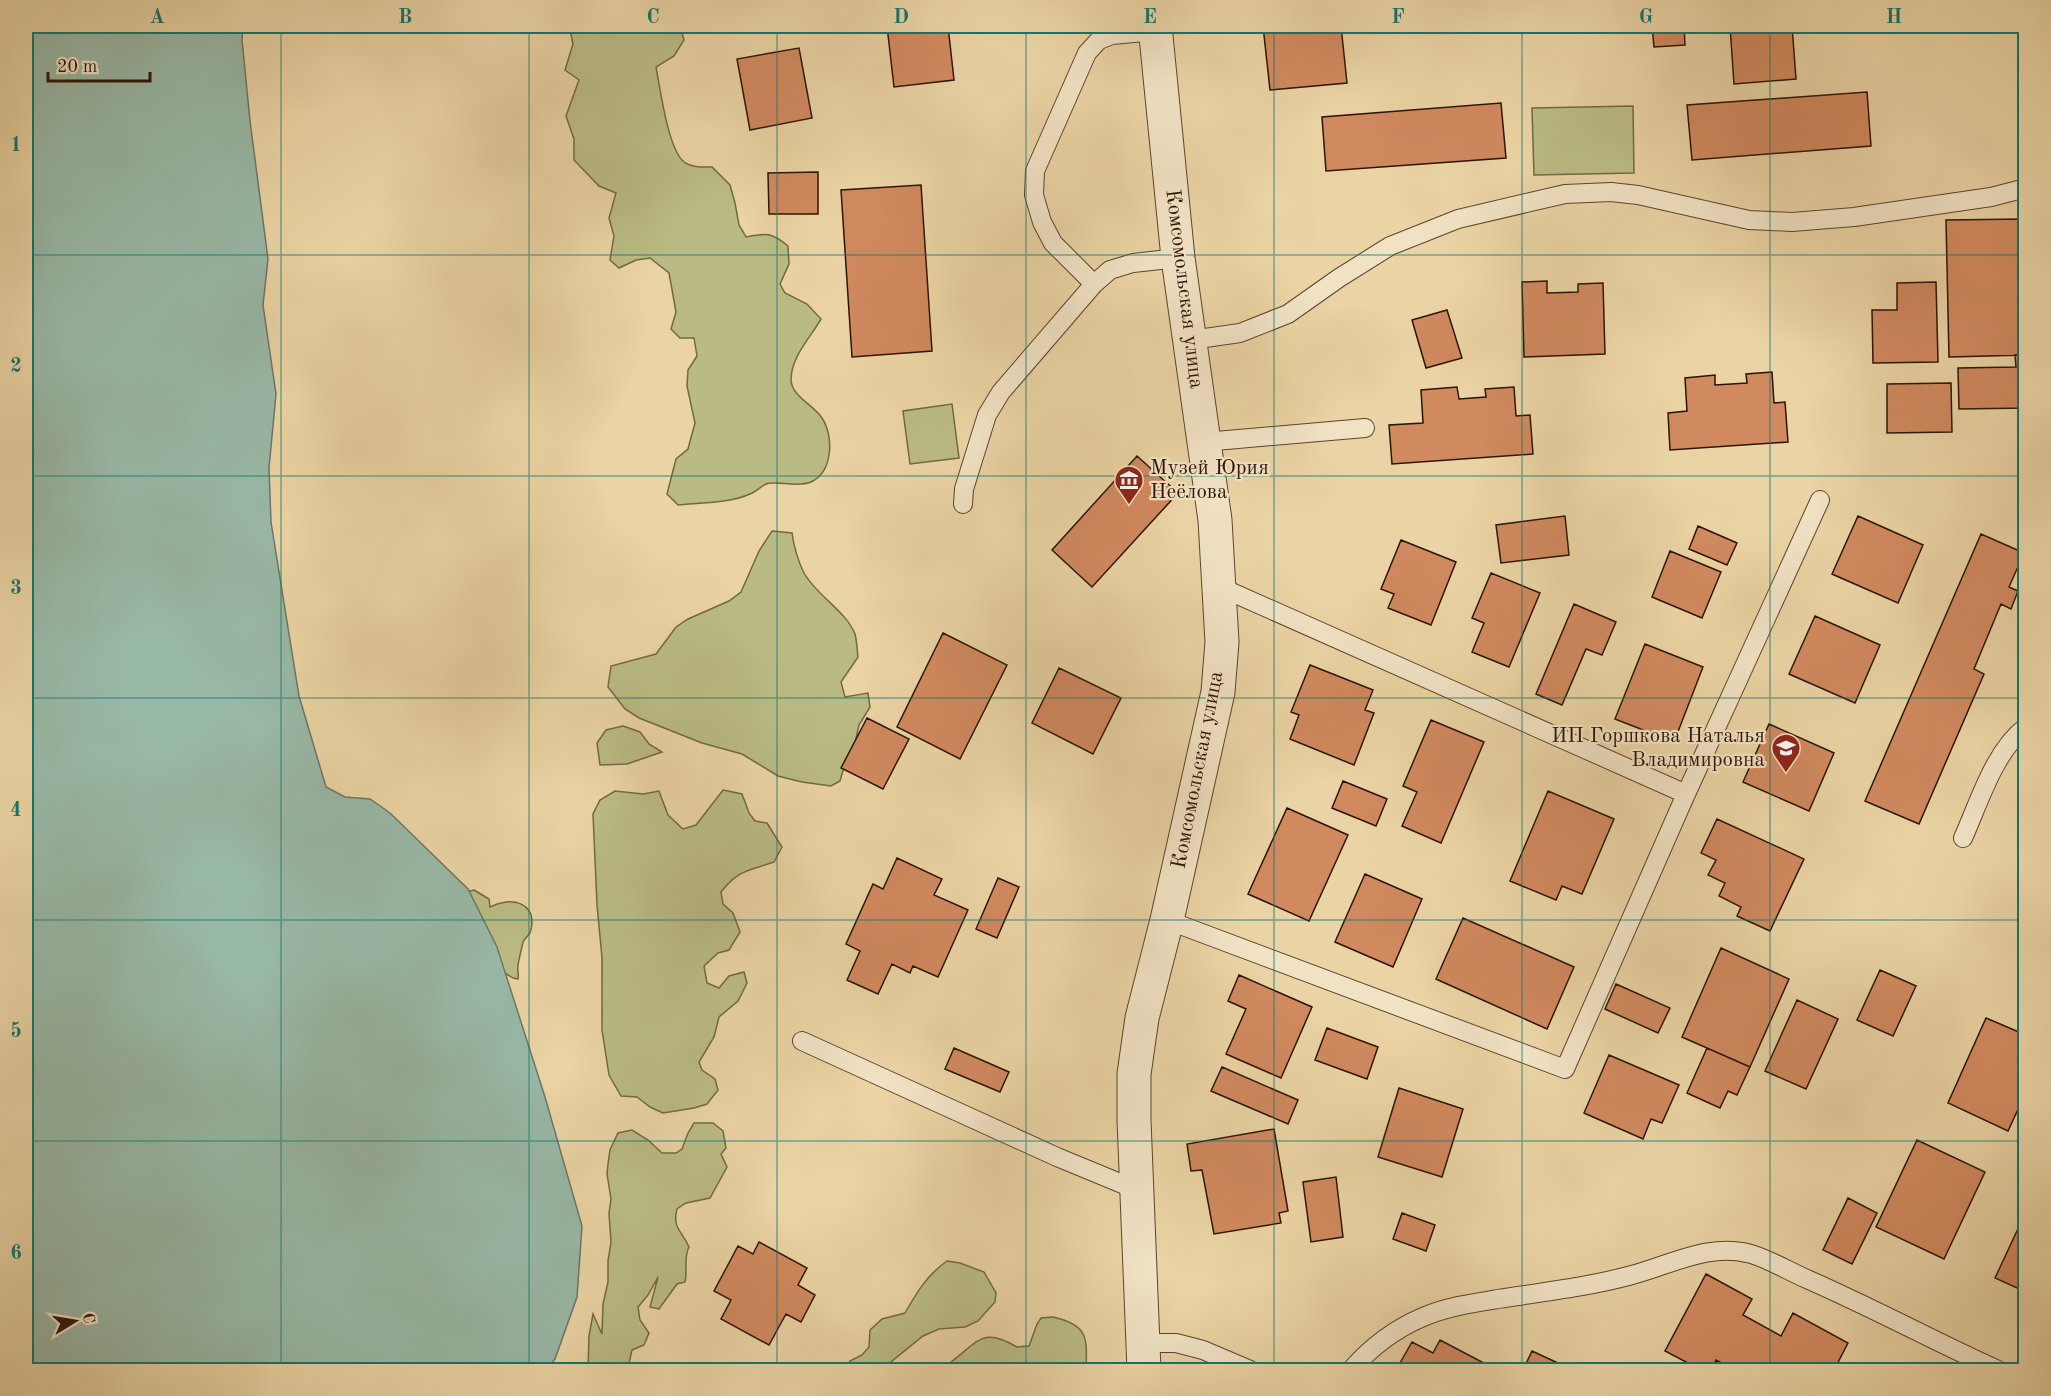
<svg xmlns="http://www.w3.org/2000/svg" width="2051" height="1396" font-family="'Old Standard TT',serif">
<rect width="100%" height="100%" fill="#ead3a4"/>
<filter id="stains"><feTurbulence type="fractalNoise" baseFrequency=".00333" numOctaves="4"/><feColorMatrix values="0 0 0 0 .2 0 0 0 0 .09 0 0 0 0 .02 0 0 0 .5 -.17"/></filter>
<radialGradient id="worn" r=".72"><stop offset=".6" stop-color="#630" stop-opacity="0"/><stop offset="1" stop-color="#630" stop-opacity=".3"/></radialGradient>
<path fill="#babb84" stroke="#736844" stroke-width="1.5" d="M569 26H680L684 40 674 56 656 67C660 88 668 149 684 162 692 168 703 167 712 167L730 185 735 203 739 225 746 237C767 233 771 232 788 246L789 264 780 284 785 293 807 304 821 319C810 338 791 357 791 380 792 397 814 405 822 418 834 436 833 472 811 482 797 488 776 480 766 484 760 487 756 492 750 494 731 503 699 503 678 505L667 494 676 459 688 449 695 423 687 386 688 370 697 356 694 338H680L671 329 676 312 669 273 650 258 636 260 619 268 610 260 614 236 609 218 616 193 599 186 574 160V139L566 116 579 80 565 70 573 44Z
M1633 106 1634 173 1534 175 1532 108Z
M952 404 959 458 910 464 903 411Z
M772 531 792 533C794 547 798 561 804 573 817 596 846 611 855 634 857 641 857 650 858 657L841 682 845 697 868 693 870 707 859 725 853 752 845 764 840 781 831 786 802 782 778 776 742 754 702 743 639 718 625 709 608 687 611 666 656 654 676 627 688 619 729 601 741 592 759 551Z
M623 726 640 732 649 744 662 752 627 764 600 765 597 743 606 730Z
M723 790 742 794 749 813 755 821 767 823 782 847 774 862C749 871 739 869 721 892L723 904 733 913 740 932 729 950 718 953 704 966 707 983 719 988 729 976 744 972 747 983 738 1001 719 1017 714 1037 699 1062 702 1070 715 1079 718 1090 707 1104 694 1108 663 1113 650 1107 637 1097 621 1096 609 1075 602 1030V958L597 905 593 814 600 800 615 791 643 794 659 791 668 815 683 829 696 825Z
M474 890 489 899 490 907C511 896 537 902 531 930 530 936 525 937 523 942 523 943 518 963 518 965 517 971 519 974 518 979 492 977 475 914 466 892Z
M694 1123H713L723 1131 726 1148 721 1154 727 1167 710 1198 686 1203 677 1209C672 1228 682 1231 689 1247 683 1259 688 1269 685 1282L677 1284 659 1309 650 1307 658 1277 648 1295 638 1307 640 1320 649 1333 644 1345 632 1350 629 1363 634 1370H588L589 1336 593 1314 602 1334 603 1304 608 1282V1261L611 1242 609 1213 611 1199 607 1174 608 1164 610 1150 618 1133 632 1130 648 1140 662 1153H676L682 1149 688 1133Z
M947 1261 960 1263 984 1272 996 1293 995 1302 978 1321 965 1327 939 1329 923 1336 891 1362 889 1370H844L850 1361 862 1355 869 1347 870 1330 882 1319 905 1313C917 1292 927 1275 947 1261Z
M1053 1317C1089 1325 1087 1338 1086 1370H951V1362C978 1342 982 1326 1017 1347L1029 1346 1037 1324 1041 1318Z"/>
<path fill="#98b8a6" stroke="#6d7666" stroke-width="1.5" d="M26 26H243L242 40 250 121 268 259 263 305 276 394 269 468 271 522 299 696 326 787 345 797 370 799 390 813 468 889 497 947 545 1097 582 1226 577 1297 555 1359 545 1370H26Z"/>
<path fill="#d1895f" stroke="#2c1405" stroke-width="1.5" d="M887 26H948L954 80 894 87Z
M1263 26H1341L1347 83 1270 90Z
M1652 26H1684L1685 45 1654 47Z
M1730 26H1792L1796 79 1734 84Z
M799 48 812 118 750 130 737 59Z
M1867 92 1871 146 1692 160 1687 105Z
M1501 103 1506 158 1326 171 1322 117Z
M818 172V214H769L768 173Z
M921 185 932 351 852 357 841 190Z
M2026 219V355L1949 357 1946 220Z
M1547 281V293L1578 292V284L1603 283 1605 354 1524 357 1522 282Z
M1936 282 1938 362 1873 363 1872 310H1897V283Z
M1447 310 1462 358 1426 368 1412 320Z
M2015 355H2026V408L1959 409 1958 368 2016 367Z
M1772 372 1774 403 1785 402 1788 442 1670 450 1668 413 1687 411 1685 378 1715 375V385L1747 383 1746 374Z
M1951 383 1952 432 1887 433V384Z
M1457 387 1459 399 1486 397 1485 389 1514 387 1516 416 1530 415 1533 454 1392 464 1389 425 1423 423 1421 390Z
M1137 456 1178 493 1092 587 1052 550Z
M1565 516 1569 555 1501 563 1496 525Z
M1858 516 1923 545 1898 603 1832 574Z
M1698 526 1737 543 1727 565 1689 549Z
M1981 534 2024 553 2009 587 2018 591 2011 609 2001 604 1974 669 1984 674 1919 824 1865 801Z
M1401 540 1456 562 1431 625 1388 608 1394 594 1381 589Z
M1670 551 1721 572 1702 618 1652 597Z
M1491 573 1540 593 1509 667 1472 652 1484 623 1472 618Z
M1574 604 1616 622 1602 655 1586 649 1562 705 1536 694Z
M1815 616 1880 645 1855 703 1789 674Z
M943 633 1007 665 960 759 897 727Z
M1645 644 1703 667 1674 742 1615 719Z
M1310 665 1373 690 1365 710 1374 713 1354 765 1290 739 1299 715 1291 712Z
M1059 668 1121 698 1093 754 1032 723Z
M867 718 909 739 883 789 841 768Z
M1431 720 1484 742 1441 843 1402 826 1417 792 1403 786Z
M1769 724 1834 753 1809 811 1743 782Z
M1343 781 1387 799 1376 826 1332 808Z
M1548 791 1614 819 1582 894 1562 886 1556 900 1510 881Z
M1287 808 1348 835 1309 921 1248 894Z
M1717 819 1804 859 1770 931 1737 916 1741 907 1719 896 1725 883 1708 875 1716 860 1701 853Z
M897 858 942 879 934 895 968 910 938 977 913 966 910 973 892 964 878 994 847 980 860 951 846 944 873 884 883 889Z
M1365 874 1422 899 1393 967 1335 942Z
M998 878 1019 887 997 938 976 929Z
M1463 918 1574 967 1547 1029 1436 979Z
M1721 948 1789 979 1750 1067 1682 1037Z
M1880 970 1916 986 1893 1036 1857 1020Z
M1239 975 1312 1007 1281 1078 1226 1054 1246 1009 1228 1001Z
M1616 984 1670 1008 1658 1033 1605 1009Z
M1797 1000 1838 1019 1806 1089 1765 1071Z
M1986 1018 2026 1035V1092L2008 1131 1948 1103Z
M1327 1028 1378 1047 1367 1079 1315 1060Z
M954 1048 1009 1072 1000 1092 945 1069Z
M1707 1048 1750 1067 1737 1095 1728 1091 1720 1108 1687 1093Z
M1609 1055 1679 1085 1662 1123 1651 1119 1643 1139 1584 1113Z
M1222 1067 1298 1100 1288 1124 1211 1091Z
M1399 1088 1463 1109 1442 1177 1378 1157Z
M1274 1129 1288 1211 1279 1213 1281 1223 1214 1234 1202 1170 1191 1171 1187 1144Z
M1917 1140 1985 1172 1944 1259 1876 1227Z
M1336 1177 1343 1237 1311 1242 1303 1182Z
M1848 1198 1877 1213 1852 1264 1823 1250Z
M1402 1213 1435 1225 1426 1251 1393 1239Z
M2023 1218 2026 1219V1292L1995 1278Z
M759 1242 807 1268 798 1285 815 1295 801 1322 786 1314 769 1345 721 1319 731 1300 714 1291 738 1246 753 1254Z
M1706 1274 1752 1299 1743 1315 1781 1336 1793 1313 1848 1343 1834 1370H1735L1716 1360 1711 1370H1701L1665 1351Z
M1440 1340 1497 1370H1396L1412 1342 1433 1353Z
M1532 1351 1573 1370H1523Z"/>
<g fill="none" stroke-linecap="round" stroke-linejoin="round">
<g stroke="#5c442d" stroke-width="20">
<path id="service" d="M1094 284 1053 243 1042 222 1034 195 1035 171 1087 53 1099 40 1112 35 1155 31
M1191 340 1240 333 1288 314 1339 278 1390 246 1458 219 1565 194 1611 192 1638 195 1749 220 1792 222 1854 217 1991 197 2026 188
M1204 442 1365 428
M963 504 964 489 987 415 1001 392 1094 284 1110 270 1133 263 1178 258
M1220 587 1686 794 1820 500
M1963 838C1979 803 1994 751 2026 727
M1167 920 1565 1069 1686 794
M802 1041 1057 1157 1137 1190
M1143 1343H1176L1203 1350 1250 1370
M1351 1370C1371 1347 1395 1329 1423 1317 1446 1307 1473 1303 1498 1299 1543 1292 1588 1287 1632 1275 1670 1265 1711 1242 1751 1254 1771 1260 1790 1272 1809 1280 1873 1308 1934 1341 1998 1370"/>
</g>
<g stroke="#5c442d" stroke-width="35">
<path id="minor" d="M1144 1370 1134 1120V1074L1142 1018 1167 920 1218 692 1222 642 1215 520 1178 258 1155 26"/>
</g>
<use href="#service" stroke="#f1e2c4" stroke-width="18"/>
<use href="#minor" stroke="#f1e2c4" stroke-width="33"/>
</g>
<path fill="none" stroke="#0f766e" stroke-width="1.5" stroke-opacity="0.55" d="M281 26V1370M529 26V1370M777 26V1370M1026 26V1370M1274 26V1370M1522 26V1370M1770 26V1370M26 255H2026M26 476H2026M26 698H2026M26 920H2026M26 1141H2026"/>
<defs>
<g id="museum-pin" transform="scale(1.5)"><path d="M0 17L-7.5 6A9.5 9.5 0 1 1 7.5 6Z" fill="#8f2418" stroke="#f1e2c4"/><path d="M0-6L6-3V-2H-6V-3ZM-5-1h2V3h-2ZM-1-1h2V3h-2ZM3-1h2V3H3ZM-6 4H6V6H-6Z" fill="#fff"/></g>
<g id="school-pin" transform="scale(1.5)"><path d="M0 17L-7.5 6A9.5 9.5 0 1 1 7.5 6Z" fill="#8f2418" stroke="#f1e2c4"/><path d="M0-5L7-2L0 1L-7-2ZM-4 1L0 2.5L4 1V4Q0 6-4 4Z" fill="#fff"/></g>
</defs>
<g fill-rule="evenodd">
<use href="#museum-pin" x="1129" y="480"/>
<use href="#school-pin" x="1786" y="748"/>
</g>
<g text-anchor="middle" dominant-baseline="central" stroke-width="4.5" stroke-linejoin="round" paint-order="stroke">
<g font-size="21" fill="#2c1405" stroke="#f1e2c4">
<text transform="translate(1184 289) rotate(83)">Комсомольская улица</text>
<text transform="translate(1198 770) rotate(-79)">Комсомольская улица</text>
</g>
<g font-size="21" fill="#2c1405" stroke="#f1e2c4" text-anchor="start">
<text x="1150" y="468">Музей Юрия<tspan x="1150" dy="24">Неёлова</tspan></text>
<text x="1765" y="736" text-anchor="end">ИП Горшкова Наталья<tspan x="1765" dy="24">Владимировна</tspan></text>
</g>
</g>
<rect width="2051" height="1396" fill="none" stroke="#ead3a4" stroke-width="66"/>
<g transform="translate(75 1321) rotate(79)" stroke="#f1e2c4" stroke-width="4.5" paint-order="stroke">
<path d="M0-4.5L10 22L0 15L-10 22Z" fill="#2c1405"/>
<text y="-9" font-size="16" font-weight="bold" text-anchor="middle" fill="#2c1405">С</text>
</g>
<path d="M48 72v9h102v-9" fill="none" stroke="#2c1405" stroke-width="3"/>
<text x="57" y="72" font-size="18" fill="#2c1405" stroke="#f1e2c4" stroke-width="4.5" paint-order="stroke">20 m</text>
<rect x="33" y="33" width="1985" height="1330" fill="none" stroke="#0f766e" stroke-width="2"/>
<g font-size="20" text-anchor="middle" font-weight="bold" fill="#0f766e">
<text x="157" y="23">A</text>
<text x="405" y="23">B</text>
<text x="653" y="23">C</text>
<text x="901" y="23">D</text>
<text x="1150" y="23">E</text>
<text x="1398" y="23">F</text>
<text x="1646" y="23">G</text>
<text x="1894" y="23">H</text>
<text x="16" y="151">1</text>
<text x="16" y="372">2</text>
<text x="16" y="594">3</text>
<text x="16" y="816">4</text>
<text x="16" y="1037">5</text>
<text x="16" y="1259">6</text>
</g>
<rect width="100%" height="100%" filter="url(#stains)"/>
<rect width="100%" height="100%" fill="url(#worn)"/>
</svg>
